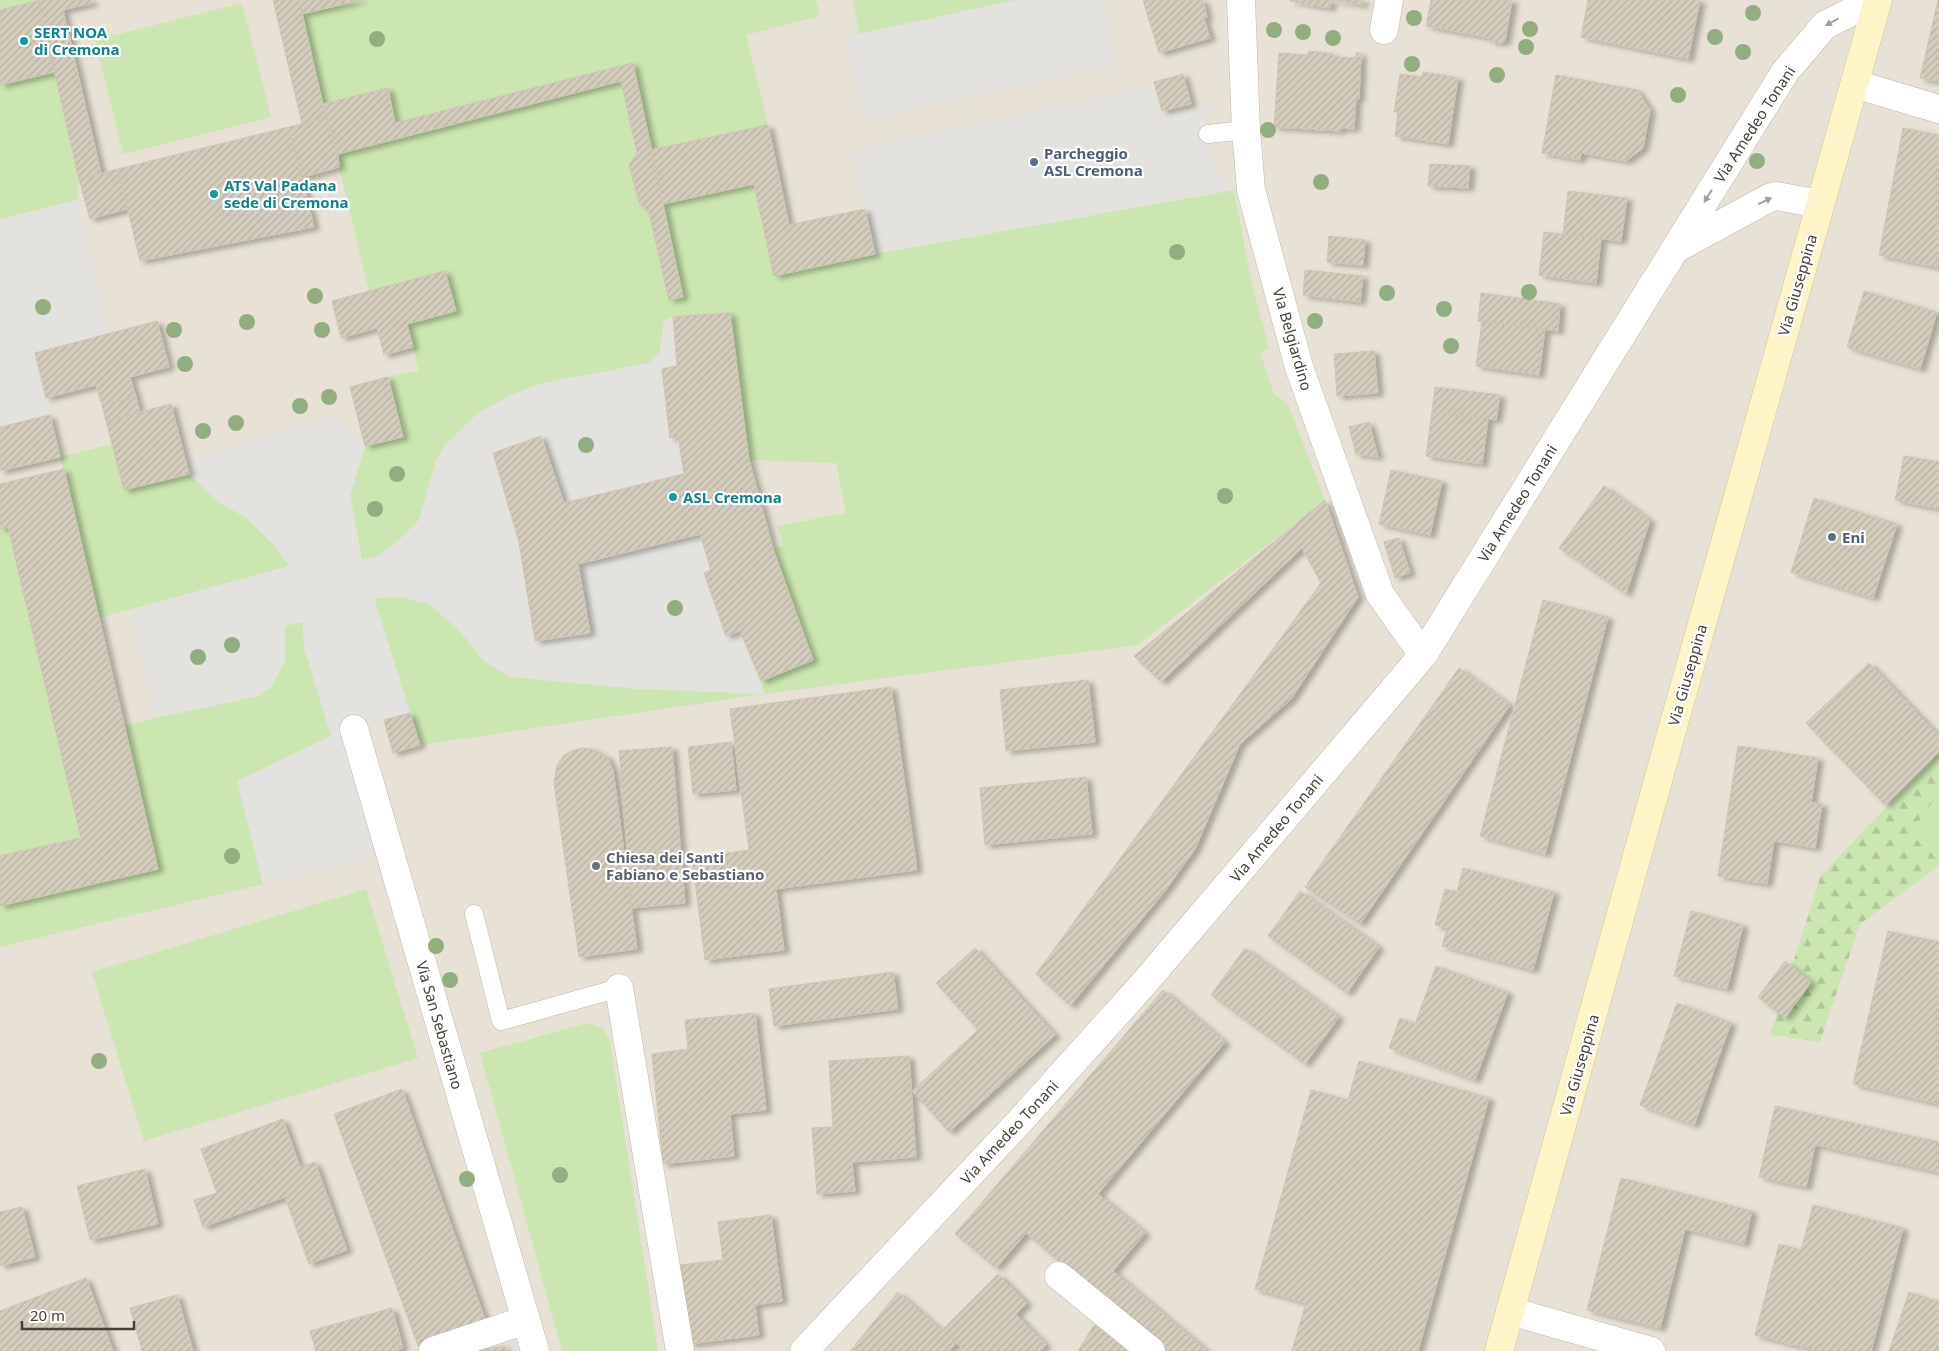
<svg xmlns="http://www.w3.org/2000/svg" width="1939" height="1351" font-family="'Noto Sans',sans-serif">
<defs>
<pattern id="forest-firs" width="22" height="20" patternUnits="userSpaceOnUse" patternTransform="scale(1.25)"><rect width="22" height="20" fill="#cbe6b0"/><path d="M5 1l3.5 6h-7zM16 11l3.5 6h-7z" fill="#b0c698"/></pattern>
<pattern id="building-hatch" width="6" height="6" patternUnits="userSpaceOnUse" patternTransform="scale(1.25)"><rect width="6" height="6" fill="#d4ccbc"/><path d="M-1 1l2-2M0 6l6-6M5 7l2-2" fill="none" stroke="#b7b0a2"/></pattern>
<filter id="shadow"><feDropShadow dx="5.5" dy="3" stdDeviation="2.5" flood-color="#0004"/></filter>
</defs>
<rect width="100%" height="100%" fill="#f3f0e7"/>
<path fill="#e7e2d5" d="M0 0H1939V1351H0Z"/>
<path fill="url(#forest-firs)" d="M1939 753V866L1860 924 1820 1042 1770 1035 1821 875Z"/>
<path fill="#cbe6b0" d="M0 0H38V1L0 10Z
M361 0H816L820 16 746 35 768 125 651 150 632 63 395 123 388 88 323 104 302 14Z
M853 0H1016L859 34Z
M242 3 271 117 123 154 95 40Z
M55 72 79 179 77 200 0 219V85Z
M621 81 637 153 629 166 639 202 649 212 669 300 683 296 663 204 754 184 774 276 875 254 1234 190 1251 281 1269 348 1260 353 1274 394 1288 404 1325 500 1138 645 764 694 420 745 374 598 401 597 429 604 458 629 484 661 764 694 761 681 813 660 773 549 783 545 777 526 846 513 836 463 749 460 664 320 660 352 649 363 539 384 478 413 445 445 436 461 419 520 402 537 379 556 362 560 350 495 365 446 403 437 388 377 419 371 407 324 456 311 369 291 339 167 338 154Z
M112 444 124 490 189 474 220 503 247 518 274 545 289 566 99 618 60 457Z
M8 527 81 838 0 856V529Z
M303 622 304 647 331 736 238 781 263 884 0 947V906L157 869 124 726 155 718 258 696 285 662V626Z
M1939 792V863L1931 852 1910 834Z
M366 889 418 1058 144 1141 92 972Z
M587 1023 603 1028 610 1041 658 1351H562L480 1053Z"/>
<path fill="#e4e2df" d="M1016 0H1104L1118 65 864 120 845 37Z
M1152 86 1161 116 1222 103 1205 116 1216 174 1234 190 875 254 850 150Z
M77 200 110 333 36 353 50 415 0 427V219Z
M673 317 677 366 662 369 670 438 678 436 684 474 564 503 541 436 493 453 519 542 535 641 590 633 578 564 700 534 711 570 704 573 725 635 740 631 761 681 764 694 638 689 509 677 484 661 458 629 429 604 401 597 374 598 410 713 354 729 390 854 263 884 237 781 331 736 304 647 303 622 285 626V662L271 687 258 696 155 718 130 610 289 566 274 545 247 518 220 503 189 474 186 460 332 416 365 446 350 495 362 560 379 556 402 537 419 520 436 461 445 445 478 413 507 397 539 384 649 363 660 352 664 320Z"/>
<path fill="url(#building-hatch)" stroke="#cfc5b0" filter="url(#shadow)" d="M38 0H92V3L63 10 101 173 79 179Z
M273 0H299L326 118 302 124Z
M299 0H361L302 14Z
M1143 0H1203L1207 17 1204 18 1210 38 1159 53Z
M1290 0H1331L1330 8 1290 1Z
M1332 0H1363V5Z
M1431 0H1512L1505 41H1503L1502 43 1489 41 1490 38 1426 26Z
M1588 0H1700L1688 59 1581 37Z
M1938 0H1939V82L1920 78Z
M38 1 55 72 0 85V10Z
M1308 51 1333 54 1332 57 1356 58V53H1361L1359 99H1356L1354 129 1340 128V131L1274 127 1279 53 1308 55Z
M633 63 683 297 669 300 649 212 639 202 629 165 637 153 621 81 338 154 323 104 388 88 395 123Z
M1423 72 1458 78 1448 144 1395 136 1398 112H1394L1400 74 1422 77Z
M1183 74 1191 104 1162 111 1154 82Z
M1556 75 1637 90 1650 110 1643 148 1626 161 1581 153 1580 160 1542 153Z
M326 118 338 154 339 167 301 178 289 127Z
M768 125 789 225 865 209 875 254 774 276 754 184 663 204 651 150Z
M289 127 314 227 140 261 118 169Z
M1903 128 1939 135V259L1937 267 1879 255Z
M1430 164 1470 166 1468 188 1428 186Z
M118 169 127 209 90 219 79 179Z
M1568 191 1627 198 1621 241 1563 234Z
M1544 232 1601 239 1596 283 1539 275Z
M1329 236 1365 240 1363 265 1327 262Z
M1305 270 1363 276 1360 302 1303 295Z
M445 271 456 311 407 324 413 347 384 355 377 328 341 338 332 301Z
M1864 291 1937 312 1920 369 1847 347Z
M1481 293 1560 304 1558 331 1478 321Z
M730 313 749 460 773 549 813 660 761 681 740 631 726 636 704 573 711 570 700 534 578 564 590 633 535 641 519 542 493 453 541 436 564 503 684 474 678 436 670 438 662 369 677 366 673 317Z
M157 321 169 367 130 377 136 397 102 405 96 385 46 398 35 353Z
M1482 321 1545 329 1539 375 1476 366Z
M1374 351 1378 393 1337 396 1334 354Z
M388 377 403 437 365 446 350 387Z
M1435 387 1500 395 1496 420 1432 412Z
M136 397 140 413 106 421 102 405Z
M171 404 189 474 124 490 106 421Z
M1432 412 1488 419 1482 464 1426 456Z
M50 415 60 457 0 471V427Z
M1369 422 1378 457 1356 454 1349 427Z
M1904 456 1939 462V509L1895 500Z
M64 469 158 869 0 906V856L81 838 8 527 0 529V484Z
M1391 470 1442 481 1430 535 1379 524Z
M1604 486 1650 520 1626 594 1559 548Z
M1814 498 1897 524 1873 598 1791 572Z
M1325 500 1358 597 1291 699 1240 744 1195 849 1165 891 1070 1006 1036 974 1321 583 1302 548 1161 682 1134 656Z
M1399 538 1410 573 1395 578 1384 542Z
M1543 600 1608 617 1545 854 1480 836Z
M1869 663 1939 736V752L1885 805 1806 723Z
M1459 668 1510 705 1360 924 1305 887Z
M1088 680 1095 742 1006 751 1000 690Z
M891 687 917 870 776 889 784 950 705 960 692 858 749 850 730 709Z
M410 713 420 745 393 753 384 720Z
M731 742 736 790 693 794 688 747Z
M1738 746 1818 758 1811 803 1822 804 1815 848 1774 841 1767 884 1718 876Z
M672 747 685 903 632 908 619 751Z
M582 748 592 749 607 757 613 770 637 949 579 957 554 783 557 765 564 755 574 750Z
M1086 777 1092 834 985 845 980 788Z
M1463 868 1554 892 1533 970 1442 946 1447 928 1435 925 1445 889 1457 892Z
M1300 891 1379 947 1347 993 1268 936Z
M1691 911 1743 925 1727 989 1674 976Z
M1888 931 1939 942V1104L1853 1084Z
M975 948 1055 1035 949 1132 912 1091 978 1030 936 983Z
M1245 948 1339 1017 1305 1064 1211 995Z
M1785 961 1811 982 1785 1018 1758 997Z
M1436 966 1508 992 1475 1080 1389 1048 1400 1018 1415 1024Z
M893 972 898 1009 774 1026 769 989Z
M1163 990 1225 1042 1098 1194 1145 1233 1113 1271 1207 1351H1161L1026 1233 996 1268 955 1234Z
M1677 1003 1731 1023 1694 1125 1640 1105Z
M755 1013 766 1110 730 1114 734 1156 663 1164 652 1054 688 1049 685 1020Z
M909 1056 916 1157 852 1162 855 1191 817 1194 812 1128 833 1127 829 1061Z
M1359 1061 1489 1098 1418 1351H1292L1306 1303 1255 1289 1311 1090 1348 1100Z
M402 1089 486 1322 418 1346 334 1114Z
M1775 1106 1939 1142V1172L1815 1145 1806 1187 1759 1177Z
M283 1119 300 1167 315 1162 347 1250 309 1264 285 1197 203 1227 194 1200 217 1193 201 1149Z
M145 1169 158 1224 90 1240 77 1186Z
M1621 1178 1752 1211 1744 1244 1685 1229 1660 1328 1587 1310Z
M1813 1205 1903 1228 1871 1351H1817L1755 1335 1779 1244 1801 1250Z
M22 1207 35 1257 0 1266V1212Z
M771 1215 782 1301 755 1305 759 1335 690 1344 680 1265 723 1260 718 1222Z
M998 1274 1027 1303 1016 1314 1046 1345 1040 1351H965L942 1330Z
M86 1278 113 1351H0V1311Z
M898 1292 956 1343 949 1351H850Z
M1909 1292 1939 1302V1351H1889Z
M177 1295 193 1351H142L130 1308Z
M392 1308 403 1348 393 1351H316L310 1331Z
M1094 1325 1137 1351H1078Z
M505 1346V1351H472Z"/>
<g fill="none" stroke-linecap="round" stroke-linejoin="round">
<g stroke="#beb8aa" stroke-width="19">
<path id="lane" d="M1208 134 1246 130
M474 914 501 1021 619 988"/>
</g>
<g stroke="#beb8aa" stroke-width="29">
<path id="street" d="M1241 0 1246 130 1251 190 1299 367 1380 594 1423 655
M1384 30 1389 0
M1855 84 1939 109
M1677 248 1769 198 1776 196 1820 204
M354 729 535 1351
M619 988 680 1351
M1059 1276 1151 1351
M1510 1311 1651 1351
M433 1351 526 1320
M804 1351 1020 1121 1146 981 1423 655 1785 72 1825 25 1875 0"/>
</g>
<g stroke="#d2c698" stroke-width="29">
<path id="secondary" d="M1499 1351 1669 741 1878 0"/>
</g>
<use href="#lane" stroke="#fff" stroke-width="18"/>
<use href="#street" stroke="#fff" stroke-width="28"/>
<use href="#secondary" stroke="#fdf4c7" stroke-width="28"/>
</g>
<g fill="#92ad7f">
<circle cx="1753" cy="13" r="8"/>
<circle cx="1414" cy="18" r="8"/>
<circle cx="1530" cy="29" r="8"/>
<circle cx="1274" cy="30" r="8"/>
<circle cx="1303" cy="32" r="8"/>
<circle cx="1715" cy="37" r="8"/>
<circle cx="1333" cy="38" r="8"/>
<circle cx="377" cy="39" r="8"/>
<circle cx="1526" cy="47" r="8"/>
<circle cx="1743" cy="52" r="8"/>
<circle cx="1412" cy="64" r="8"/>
<circle cx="1497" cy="75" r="8"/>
<circle cx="1678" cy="95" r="8"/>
<circle cx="1268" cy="130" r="8"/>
<circle cx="1757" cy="161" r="8"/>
<circle cx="1321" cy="182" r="8"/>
<circle cx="1177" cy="252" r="8"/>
<circle cx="1529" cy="292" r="8"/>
<circle cx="1387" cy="293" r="8"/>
<circle cx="315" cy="296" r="8"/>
<circle cx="43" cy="307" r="8"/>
<circle cx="1444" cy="309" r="8"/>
<circle cx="1315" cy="321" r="8"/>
<circle cx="247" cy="322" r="8"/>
<circle cx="174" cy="330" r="8"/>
<circle cx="322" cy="330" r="8"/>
<circle cx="1451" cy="346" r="8"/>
<circle cx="185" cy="364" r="8"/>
<circle cx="329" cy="397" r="8"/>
<circle cx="300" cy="406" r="8"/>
<circle cx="236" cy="423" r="8"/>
<circle cx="203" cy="431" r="8"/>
<circle cx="586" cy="445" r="8"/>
<circle cx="397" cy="474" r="8"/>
<circle cx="1225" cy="496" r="8"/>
<circle cx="375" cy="509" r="8"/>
<circle cx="675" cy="608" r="8"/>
<circle cx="232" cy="645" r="8"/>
<circle cx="198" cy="657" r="8"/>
<circle cx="232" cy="856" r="8"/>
<circle cx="436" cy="946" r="8"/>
<circle cx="450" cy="980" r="8"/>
<circle cx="99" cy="1061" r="8"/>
<circle cx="560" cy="1175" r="8"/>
<circle cx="467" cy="1179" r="8"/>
</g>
<defs><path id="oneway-solid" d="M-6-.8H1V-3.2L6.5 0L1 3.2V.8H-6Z" transform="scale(1.25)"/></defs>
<g fill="#a2a09a">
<use href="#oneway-solid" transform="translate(1832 22) rotate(151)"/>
<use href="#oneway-solid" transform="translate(1708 196) rotate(122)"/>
<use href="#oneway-solid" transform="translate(1765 201) rotate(-25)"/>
</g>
<g fill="#0f9aa8" stroke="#fff" stroke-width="2">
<circle cx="24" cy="41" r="5"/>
<circle cx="214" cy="194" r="5"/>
<circle cx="673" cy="497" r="5"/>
</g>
<g fill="#5c6f8a" stroke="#fff" stroke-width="2">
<circle cx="1034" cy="162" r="5"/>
<circle cx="1832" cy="537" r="5"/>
</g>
<circle fill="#6b7280" stroke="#fff" stroke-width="2" cx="596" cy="866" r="5"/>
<g text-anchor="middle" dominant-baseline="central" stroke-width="4.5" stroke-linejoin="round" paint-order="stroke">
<g font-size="15" font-weight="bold" fill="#0d838f" stroke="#fff" text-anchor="start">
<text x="34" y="32">SERT NOA<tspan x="34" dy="17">di Cremona</tspan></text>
<text x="224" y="185">ATS Val Padana<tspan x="224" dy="17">sede di Cremona</tspan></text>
<text x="683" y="497">ASL Cremona</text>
</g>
<g font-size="15" fill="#464136" stroke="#fff">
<text transform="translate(1754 124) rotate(-57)">Via Amedeo Tonani</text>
<text transform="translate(1797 285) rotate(-74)">Via Giuseppina</text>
<text transform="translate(1293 339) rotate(74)">Via Belgiardino</text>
<text transform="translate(1517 503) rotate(-58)">Via Amedeo Tonani</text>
<text transform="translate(1687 675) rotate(-74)">Via Giuseppina</text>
<text transform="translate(1276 828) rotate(-50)">Via Amedeo Tonani</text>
<text transform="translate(440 1025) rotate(74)">Via San Sebastiano</text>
<text transform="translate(1579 1065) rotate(-74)">Via Giuseppina</text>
<text transform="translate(1009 1132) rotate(-47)">Via Amedeo Tonani</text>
</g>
<g font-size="15" font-weight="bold" fill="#4e5e75" stroke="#fff" text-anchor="start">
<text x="1044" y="153">Parcheggio<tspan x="1044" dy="17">ASL Cremona</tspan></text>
<text x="1842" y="537">Eni</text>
</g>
<g font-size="15" font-weight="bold" fill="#5b616d" stroke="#fff" text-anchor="start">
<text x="606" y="857">Chiesa dei Santi<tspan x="606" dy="17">Fabiano e Sebastiano</tspan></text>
</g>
</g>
<path d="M22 1321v8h112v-8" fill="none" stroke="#464136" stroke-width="2.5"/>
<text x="30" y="1321" font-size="15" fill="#464136" stroke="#ffffff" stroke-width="4" paint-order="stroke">20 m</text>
</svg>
